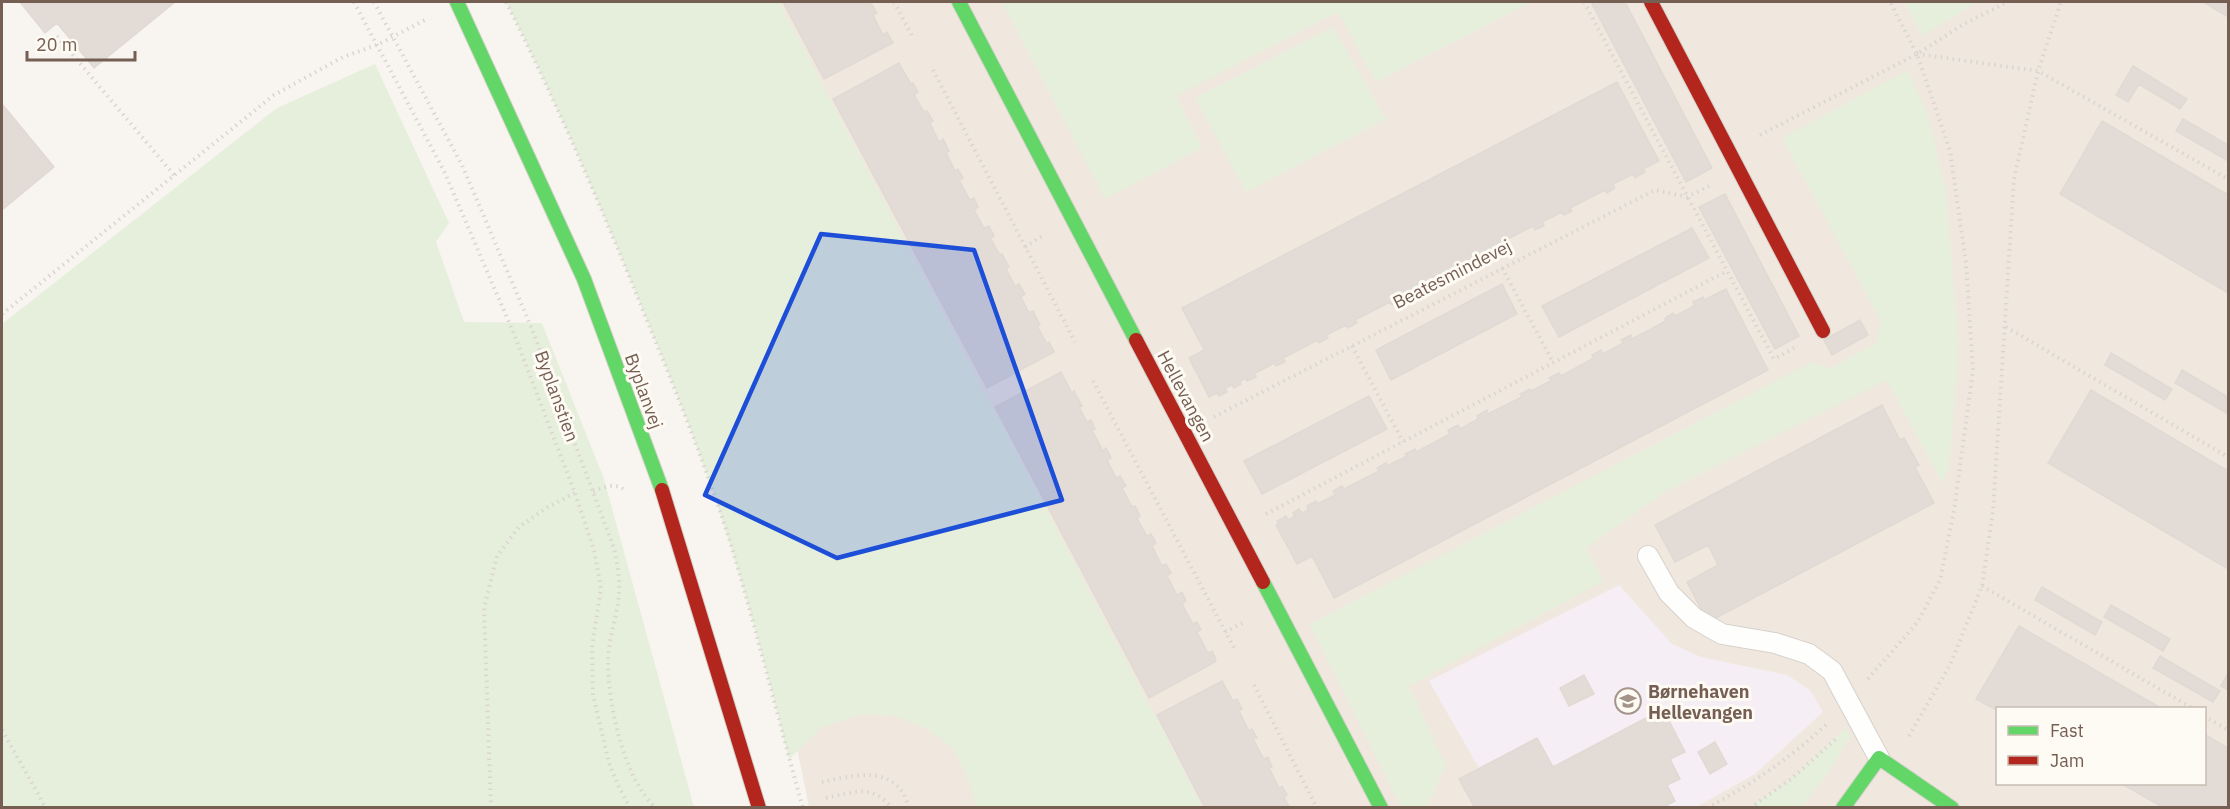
<svg xmlns="http://www.w3.org/2000/svg" width="2230" height="809" font-family="'IBM Plex Sans',sans-serif">
<rect width="100%" height="100%" fill="#f8f5f0"/>
<path fill="#f0e8df" fill-rule="evenodd" d="M514 2H2228V807H809L798 753 750 574 681 379ZM1998 708H2204V784H1998Z"/>
<path fill="#f5eef4" d="M1619 585 1672 644 1701 657 1787 675 1810 690 1823 712 1755 774 1696 807H1573L1537 738 1479 768 1429 681Z"/>
<path fill="#e6eedc" d="M506 2H779L1203 807H976L970 783 953 748 927 729 895 716 861 714 823 727 789 759C770 683 750 607 726 532 702 456 672 381 642 308 600 204 556 101 506 2Z
M1002 2H1532L1376 82 1338 12 1176 96 1202 148 1105 199Z
M1905 2H1978L1922 36Z
M1333 27 1386 119 1246 192 1195 98Z
M375 64 449 223 436 242 464 322 542 323 604 479 694 807H2V324L277 108Z
M1908 70 1928 115 1946 191 1959 350 1949 468 1942 483 1887 380 1665 492 1586 548 1604 581 1409 686 1446 766 1427 807H1401L1310 624 1812 362 1829 369 1876 343 1881 321 1782 138Z
M1845 729 1851 736 1828 773 1803 807H1750L1791 779Z"/>
<path fill="#e2dbd6" stroke="#e1d9d3" stroke-width="1.5" d="M20 2H175L94 68 57 23 45 33Z
M783 2H865L867 5 871 3 877 13 873 15 883 35 887 32 893 43 824 79Z
M1591 2H1625L1712 168 1686 182Z
M2203 2H2228V17Z
M899 63 911 84 913 83 918 92 914 95 924 112 927 111 933 121 930 123 939 142 943 139 949 151 946 152 955 171 958 169 963 178 959 180 970 200 974 198 978 207 974 210 984 228 989 226 994 236 990 238 1000 255 1002 254 1009 267 1006 269 1015 286 1019 284 1025 294 1021 297 1029 313 1033 311 1040 325 1037 326 1047 344 1049 342 1054 352 987 388 833 99Z
M2133 66 2187 99 2180 109 2139 84 2128 102 2116 95Z
M1617 82 1659 161 1643 169 1645 172 1635 178 1633 174 1613 184 1615 188 1607 193 1605 190 1570 208 1572 211 1564 215 1562 212 1542 222 1544 226 1535 230 1533 226 1498 244 1500 248 1492 252 1491 249 1469 260 1471 264 1463 268 1461 264 1427 282 1429 286 1420 290 1418 287 1398 297 1400 301 1392 305 1390 302 1355 320 1357 323 1348 328 1346 325 1326 335 1328 338 1319 343 1318 340 1283 358 1285 362 1276 366 1275 363 1255 373 1256 377 1247 381 1246 378 1240 381 1241 384 1234 388 1232 385 1225 388 1227 392 1219 396 1217 393 1209 397 1189 358 1204 350 1182 308Z
M2 104 54 167 2 210Z
M2183 119 2228 145V161L2176 131Z
M2102 121 2228 195V293L2060 194Z
M1725 194 1799 336 1775 349 1699 207Z
M1692 228 1709 258 1559 337 1542 306Z
M1502 284 1517 314 1391 380 1376 350Z
M1726 289 1768 370 1334 598 1312 556 1297 564 1276 525 1279 523 1277 521 1286 516 1288 520 1295 516 1293 513 1299 509 1302 513 1308 510 1307 506 1316 501 1317 504 1335 495 1333 491 1342 486 1344 489 1379 471 1377 468 1386 463 1387 466 1407 456 1405 454 1415 449 1416 452 1450 434 1448 430 1458 425 1460 429 1478 419 1477 416 1487 410 1488 414 1522 397 1520 394 1530 389 1531 391 1551 381 1549 378 1559 373 1561 376 1594 358 1592 355 1601 350 1603 354 1623 343 1621 340 1631 335 1632 339 1666 321 1665 318 1673 313 1675 316 1694 306 1693 302 1703 297 1704 300Z
M1860 320 1868 335 1832 355 1824 340Z
M2111 353 2172 389 2165 400 2105 365Z
M2182 370 2228 397V414L2175 383Z
M1061 372 1072 393 1074 391 1082 406 1079 407 1087 422 1091 420 1095 429 1092 430 1103 451 1106 448 1111 458 1107 460 1116 478 1120 476 1126 486 1122 488 1132 507 1135 506 1140 516 1137 518 1147 536 1151 534 1156 543 1152 546 1162 566 1166 564 1171 573 1167 576 1177 595 1182 592 1186 601 1182 604 1193 624 1197 622 1201 630 1197 632 1208 653 1212 651 1216 659 1215 662 1149 698 995 407Z
M2091 390 2228 471V569L2048 463Z
M1369 396 1387 429 1262 494 1244 461Z
M1882 405 1900 440 1904 438 1919 465 1915 467 1934 503 1708 622 1687 582 1718 565 1708 545 1675 562 1655 525Z
M2042 587 2102 622 2095 635 2035 600Z
M2111 605 2170 639 2163 651 2104 617Z
M2019 626 2161 708H1998V711L1976 699Z
M2160 656 2220 691 2213 702 2153 668Z
M2228 673V690L2221 686Z
M1584 675 1594 694 1569 706 1560 688Z
M1222 681 1233 701 1237 699 1242 709 1239 711 1249 731 1252 729 1257 738 1253 739 1264 759 1268 757 1272 767 1269 768 1279 788 1282 786 1287 795 1284 797 1290 808H1205L1157 715Z
M1663 709 1685 752 1670 759 1680 779 1667 785 1675 801 1662 808H1475L1459 779 1537 738 1553 767Z
M2204 734 2228 748V808H2164L2122 784H2204Z
M1715 742 1727 764 1710 774 1698 752Z"/>
<g fill="none" stroke-linecap="round" stroke-linejoin="round">
<g stroke="#d6d1cb" stroke-width="22">
<path id="lane" d="M1648 556 1669 593 1694 618 1722 634 1775 643 1809 654 1832 671 1879 758"/>
</g>
<g stroke="#d6d1cb" stroke-width="16">
<path id="fast" d="M457 2 584 279 662 490
M959 2 1136 340
M1263 582 1381 808
M1843 808 1879 758 1952 808"/>
</g>
<g stroke="#d6d1cb" stroke-width="16">
<path id="jam" d="M1651 2 1823 331
M1136 340 1263 582
M662 490 759 808"/>
</g>
<path stroke="#dad5d0" stroke-width="4" stroke-dasharray="1.5 4.5" stroke-linecap="butt" d="M354 2 444 171 514 334 575 493 594 550 601 588 592 647 593 695 609 763 618 785 630 808
M374 2 462 165 532 329 614 548C618 567 621 584 618 603 615 622 608 643 608 662 608 704 624 780 656 808
M506 2C556 101 600 204 642 308 672 382 702 456 727 532 755 623 777 716 803 808
M894 2 912 36
M1584 2 1774 359 1794 348
M57 36 174 175
M1917 54 2038 71 2228 179
M933 70 1075 342
M1760 135 1917 54 1964 24 2007 2
M1025 247 1044 235
M1502 268 1553 362
M2 314 274 95 343 57 377 45 427 19
M2006 327 2228 457
M1352 346 1403 442
M1093 381 1235 650
M1214 417 1655 190 1687 197 1709 186
M593 491C603 488 614 482 623 489
M1266 514 1727 271
M1982 586 2192 708
M1225 632 1246 621
M1868 679 1917 623 1940 580 1954 511 1973 370 1966 263 1950 151 1917 54 1890 2
M1254 685 1317 808
M2204 716 2228 730
M2 730 46 808
M1909 736 1950 665 1982 586 1993 511 2014 179 2038 71 2061 2
M822 782C855 775 897 763 909 808
M826 798C854 792 871 783 892 808
M491 808 484 608 497 556 519 527 548 507 575 493
M1707 808C1752 784 1792 757 1829 722
M1750 808 1791 779 1836 739"/>
<use href="#lane" stroke="#fefefd" stroke-width="20"/>
<use href="#fast" stroke="#63d668" stroke-width="14"/>
<use href="#jam" stroke="#b3261e" stroke-width="14"/>
</g>
<path fill="#1d4ed8" fill-opacity="0.2" stroke="#1d4ed8" stroke-width="4.5" stroke-linejoin="round" d="M821 234 974 250 1062 500 837 558 705 495Z"/>
<defs>
<g id="school-ring" transform="scale(1.35)"><circle r="9.5" fill="#fefaf4" stroke="#a39389" stroke-width="1.5"/><path d="M0-5L7-2L0 1L-7-2ZM-4 1L0 2.5L4 1V4Q0 6-4 4Z" fill="#a39389"/></g>
</defs>
<g fill-rule="evenodd">
<use href="#school-ring" x="1628" y="701"/>
</g>
<g text-anchor="middle" dominant-baseline="central" stroke-width="6" stroke-linejoin="round" paint-order="stroke">
<g font-size="18" fill="#755e52" stroke="#fefaf4">
<text transform="translate(1452 274) rotate(-27)">Beatesmindevej</text>
<text transform="translate(644 391) rotate(70)">Byplanvej</text>
<text transform="translate(557 396) rotate(70)">Byplanstien</text>
<text transform="translate(1186 396) rotate(62)">Hellevangen</text>
</g>
<g font-size="18" font-weight="bold" fill="#755e52" stroke="#fefaf4" text-anchor="start">
<text x="1648" y="691">Børnehaven<tspan x="1648" dy="21">Hellevangen</tspan></text>
</g>
</g>
<rect width="2230" height="809" fill="none" stroke="#755e52" stroke-width="6"/>
<rect x="1996" y="707" width="210" height="78" fill="#fefaf4" stroke="#c7bcb3" stroke-width="1.5"/>
<rect x="2008" y="726" width="30" height="9" fill="#63d668" stroke="#c7bcb3" stroke-width="1.5"/>
<text x="2050" y="737" font-size="18" fill="#755e52">Fast</text>
<rect x="2008" y="756" width="30" height="9" fill="#b3261e" stroke="#c7bcb3" stroke-width="1.5"/>
<text x="2050" y="767" font-size="18" fill="#755e52">Jam</text>
<path d="M27 51v9h108v-9" fill="none" stroke="#755e52" stroke-width="3"/>
<text x="36" y="51" font-size="18" fill="#755e52" stroke="#fefaf4" stroke-width="4.5" paint-order="stroke">20 m</text>
</svg>
